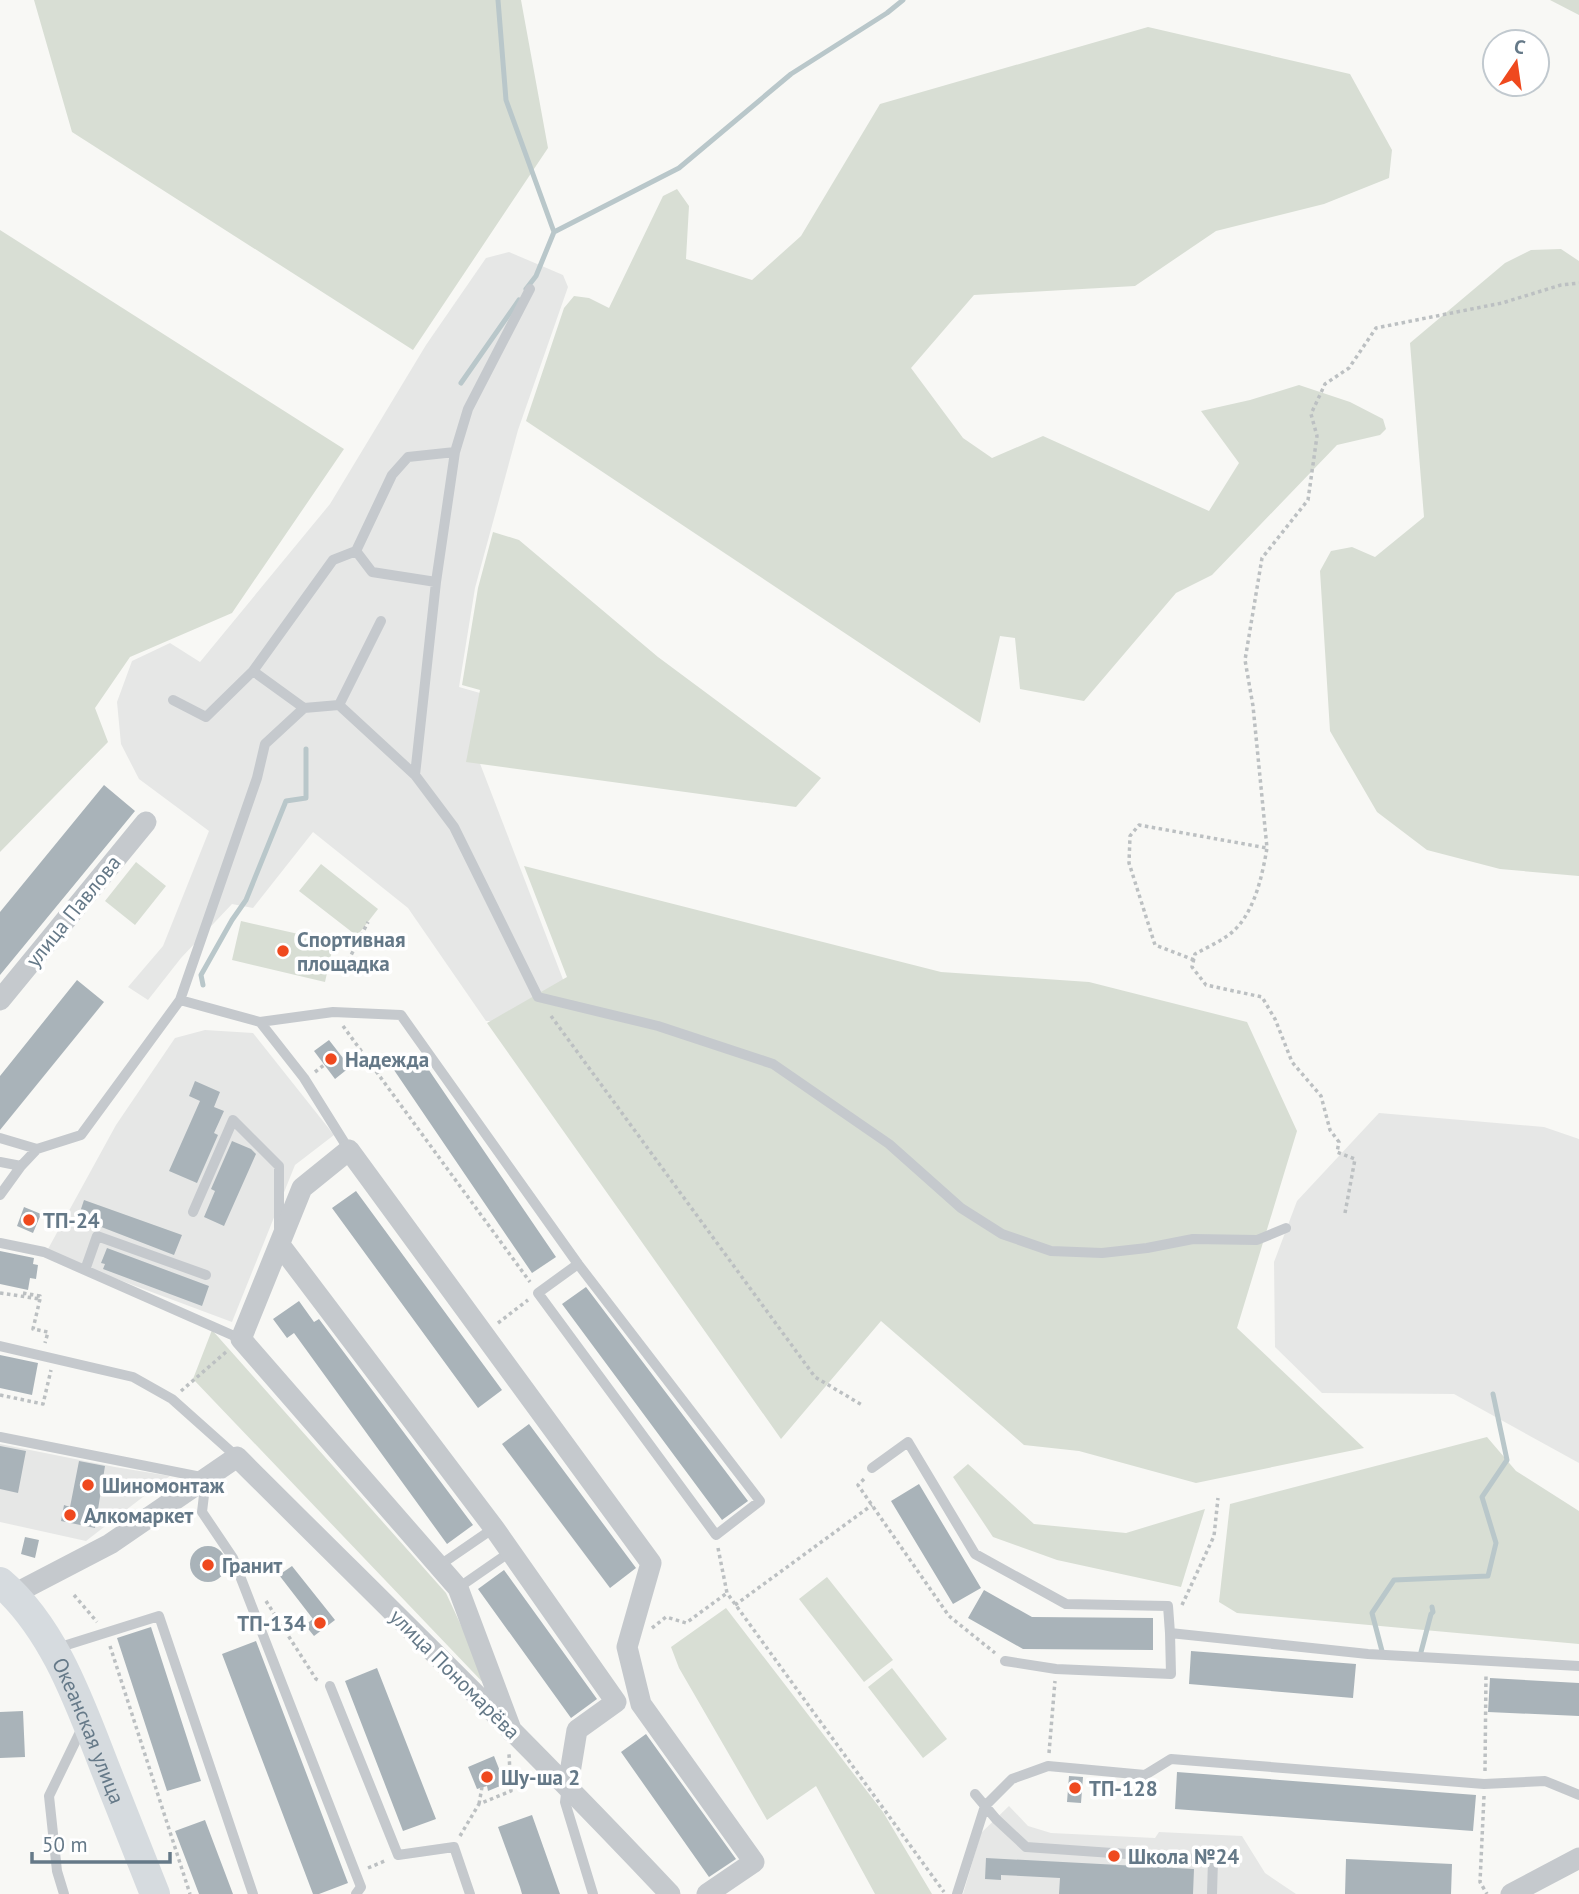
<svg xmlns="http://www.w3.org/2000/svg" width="1579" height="1894" font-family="'PT Sans',sans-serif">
<rect width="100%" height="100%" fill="#f8f8f5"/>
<path fill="#e6e7e6" d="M509 252 563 275 568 287 518 430 475 588 459 687 494 697 479 761 564 982 496 1021H486L408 908 313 832 253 908 232 904 181 958 148 1000 128 987 163 946 209 831 139 779 121 744 117 702 132 661 170 643 200 662 330 504 426 345 486 258Z
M205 1030 253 1033 334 1135 295 1165 232 1322 98 1272 48 1249 116 1125 175 1038Z
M1379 1113 1544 1127 1579 1139V1463L1454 1394 1322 1393 1275 1347 1274 1262 1297 1201Z
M0 1444 115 1467 170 1476 86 1541 0 1522Z
M1009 1806 1028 1826 1051 1833 1155 1838 1159 1832 1242 1836 1265 1873 1296 1894H963L981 1833Z"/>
<path fill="#d8ded4" d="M34 0H521L548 148 413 350 72 132Z
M1550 0H1579V15Z
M1148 27 1350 74 1392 150 1389 178 1324 204 1216 231 1135 286 974 295 911 368 963 438 992 458 1043 436 1209 511 1239 463 1201 411 1250 400 1299 385 1350 402 1383 419 1386 429 1380 435 1337 445 1212 575 1176 593 1084 701 1020 689 1015 638 1000 636 980 723 526 421 564 308 574 296 589 298 609 308 663 196 677 189 689 206 686 259 752 280 801 236 880 104Z
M0 230 344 449 232 613 130 657 95 708 108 742 0 852Z
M1561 249 1579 261V876L1500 869 1427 850 1377 812 1330 731 1320 571 1331 551 1352 547 1375 557 1424 517 1410 343 1505 263 1531 250Z
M493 532 519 540 658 657 821 778 796 807 466 762 480 690 462 685 478 588Z
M136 862 166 886 135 925 105 901Z
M321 864 378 909 357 936 299 891Z
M524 866 941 972 1089 982 1247 1022 1297 1131 1237 1328 1364 1448 1196 1483 1079 1451 1024 1445 881 1321 781 1439 487 1023 567 977Z
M241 921 334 942 325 982 232 960Z
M212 1330 446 1593 492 1692 193 1379Z
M1487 1437 1516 1471 1579 1511V1644L1237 1613 1219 1602 1230 1504Z
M968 1464 1034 1524 1126 1533 1205 1509 1181 1587 1057 1560 993 1537 953 1477Z
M827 1577 893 1660 864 1682 799 1599Z
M726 1608 883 1812 932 1894H875L816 1786 767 1820 679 1668 671 1647Z
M892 1668 947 1739 923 1758 868 1687Z"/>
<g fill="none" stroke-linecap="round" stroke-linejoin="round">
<path stroke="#b9c7ca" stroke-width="5" d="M498 0 506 100 554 232 536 276 526 289
M554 232 679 168 791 74 887 13 903 0
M461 383 519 300
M203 985 201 975 232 920 246 900 286 801 306 798V749
M1382 1651 1372 1613 1394 1580 1488 1576 1496 1543 1482 1497 1507 1460 1493 1394
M1421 1652 1431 1614 1433 1612 1432 1607"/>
</g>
<path fill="#a9b3b9" d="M104 785 135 811 0 975V912Z
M77 980 104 1002 0 1130V1076Z
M329 1040 350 1067 335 1079 314 1051Z
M418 1054 556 1257 532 1273 394 1070Z
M195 1081 220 1092 214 1107 224 1111 214 1133 218 1135 197 1183 169 1171 200 1101 189 1096Z
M232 1141 251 1149 256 1154 224 1226 204 1217 215 1191 211 1189Z
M356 1191 502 1390 478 1408 332 1208Z
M84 1200 182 1235 174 1255 78 1218Z
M24 1207 41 1214 33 1233 17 1226Z
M107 1248 209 1286 202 1306 103 1269 105 1264 101 1263Z
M0 1251 34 1258 33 1264 38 1265 36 1279 30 1278 28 1290 0 1284Z
M586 1287 748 1501 722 1520 562 1304Z
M299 1301 314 1322 319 1319 473 1525 447 1544 294 1333 287 1338 273 1319Z
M0 1355 38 1363 32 1395 0 1388Z
M529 1424 636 1568 610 1588 502 1444Z
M0 1446 26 1451 18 1493 0 1489Z
M79 1461 105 1466 95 1528 61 1521 64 1505 70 1507Z
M919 1484 981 1588 953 1604 891 1501Z
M25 1537 39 1540 35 1558 21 1554Z
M190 1564a18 18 0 1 1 36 0a18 18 0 1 1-36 0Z
M292 1566 335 1620 314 1636 305 1625 313 1619 279 1575Z
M504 1570 597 1699 571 1718 478 1589Z
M984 1590 1032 1617 1153 1618V1650L1023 1649 968 1618Z
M151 1627 201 1781 167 1791 117 1638Z
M256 1641 348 1883 319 1894H313L222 1654Z
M1191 1651 1356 1664 1353 1698 1189 1684Z
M377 1668 436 1819 403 1831 345 1681Z
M1490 1678 1579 1683V1716L1488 1712Z
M23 1711 25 1757 0 1758V1712Z
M646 1734 736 1859 709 1877 621 1752Z
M494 1756 505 1784 488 1791 487 1786 477 1789 468 1767Z
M1177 1772 1476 1795 1473 1831 1175 1809Z
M1069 1776 1083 1777 1081 1803 1067 1802Z
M532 1815 560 1894H522L520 1887 498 1827Z
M205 1820 233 1894H199L175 1831Z
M986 1858 1194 1869 1193 1894H1059L1060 1878 1001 1875V1880L985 1879Z
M1346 1859 1452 1864 1451 1894H1345Z"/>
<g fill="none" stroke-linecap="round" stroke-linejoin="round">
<path stroke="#bcc0c2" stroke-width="3.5" stroke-dasharray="3.5 3.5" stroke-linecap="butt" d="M1194 960 1155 945 1129 863 1130 836 1139 825 1267 848
M345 967 368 922
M551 1016 815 1377 862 1405
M343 1026 530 1282
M315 1072 324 1065
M1345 1213 1355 1159 1337 1152 1339 1142 1330 1130 1321 1096 1292 1062 1275 1019 1262 997 1206 985 1192 967 1195 954C1206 948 1219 942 1230 934 1254 915 1262 877 1267 848L1253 706 1245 660 1262 558 1308 500 1317 436 1311 414 1325 384 1349 368 1376 328 1502 303 1561 285 1579 283
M0 1293 40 1299
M23 1293 40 1296V1299
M40 1299 33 1329 48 1332 45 1343
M498 1323 528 1300
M181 1391 226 1352
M0 1395 43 1404 51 1370
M864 1479 858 1485 949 1616 995 1653
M718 1548 727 1593 944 1892
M74 1595 97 1622
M266 1601 316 1679 320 1681
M735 1605 872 1505
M1182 1605 1214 1536 1218 1498
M652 1628 666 1617 686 1623 727 1593
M110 1646 190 1894
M1049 1753 1055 1681
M1485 1771 1486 1674
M1484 1796 1480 1882 1487 1894
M479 1804 482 1787
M460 1836 479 1804 511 1791 509 1754
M368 1868 387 1860"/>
<path stroke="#c5c9cd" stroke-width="10" d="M356 551 372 572 436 582 415 775 454 827 538 997 658 1026 773 1064 889 1144 961 1208 1002 1234 1051 1251 1102 1253 1147 1248 1193 1239 1257 1240 1286 1228
M436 582 455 452 468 409 530 289
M173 700 206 717 253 671 333 560 356 551 392 475 408 457 455 452
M339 705 415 775
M304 708 339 705 381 621
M180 1000 257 778 265 744 304 708 253 671
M0 1138 37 1149 81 1135 180 1000 260 1022
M349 1150 304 1078 260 1022 333 1012 401 1015 578 1264 760 1501 716 1535 538 1293 578 1264
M0 1162 21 1166 37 1149
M0 1195 21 1166
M193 1212 233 1120 279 1166V1228
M0 1243 44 1252 241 1339
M85 1270 97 1236 206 1275
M0 1346 133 1377 172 1399 237 1457
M0 1437 206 1478 202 1512 233 1558 361 1887 356 1894
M872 1468 908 1442 975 1554 1066 1604 1168 1606 1170 1633 1368 1654 1579 1666
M440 1565 494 1528
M458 1588 510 1552
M54 1649 159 1616 253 1894
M1005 1661 1056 1669 1171 1674 1170 1633
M330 1686 398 1855 454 1847 470 1894
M567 1786 565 1802 593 1894
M975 1794 996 1819 1026 1847 1213 1860 1212 1894
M64 1894 57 1871 49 1796 82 1728
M957 1894 985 1806 1012 1779 1048 1766 1145 1775 1171 1759 1484 1784 1545 1781 1579 1795"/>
<path stroke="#c5c9cd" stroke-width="21" d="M0 1000 146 822
M280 1245 494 1528 616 1702 577 1730 568 1785
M14 1594 110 1544 237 1457C382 1602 529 1744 670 1894
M512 1732 458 1588 241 1339 302 1188 349 1150 651 1563 627 1647 641 1704 754 1862 707 1894
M1511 1894 1579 1858"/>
<path stroke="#d6dbdf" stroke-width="30" id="s1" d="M0 1582C54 1628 80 1704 105 1768 122 1810 138 1852 155 1894"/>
</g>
<g fill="#ef491e" stroke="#fff" stroke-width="2.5">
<circle cx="283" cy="951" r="7"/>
<circle cx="331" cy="1059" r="7"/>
<circle cx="29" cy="1220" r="7"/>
<circle cx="88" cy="1485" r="7"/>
<circle cx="70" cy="1515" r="7"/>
<circle cx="208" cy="1565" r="7"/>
<circle cx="320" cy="1623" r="7"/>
<circle cx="487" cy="1777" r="7"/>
<circle cx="1075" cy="1788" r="7"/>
<circle cx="1114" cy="1856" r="7"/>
</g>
<g text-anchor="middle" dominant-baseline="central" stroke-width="7" stroke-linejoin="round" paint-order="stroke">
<g font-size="21" fill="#657988" stroke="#fff">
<text transform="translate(73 911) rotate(-51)">улица Павлова</text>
<text transform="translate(455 1674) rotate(45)">улица Пономарёва</text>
<text stroke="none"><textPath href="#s1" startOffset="175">Океанская улица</textPath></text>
</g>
<g font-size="21" font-weight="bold" fill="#657988" stroke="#fff" text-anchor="start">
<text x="297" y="939">Спортивная<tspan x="297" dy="24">площадка</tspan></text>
<text x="345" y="1059">Надежда</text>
<text x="43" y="1220">ТП-24</text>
<text x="102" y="1485">Шиномонтаж</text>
<text x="84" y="1515">Алкомаркет</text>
<text x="222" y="1565">Гранит</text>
<text x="306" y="1623" text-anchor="end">ТП-134</text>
<text x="501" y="1777">Шу-ша 2</text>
<text x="1089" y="1788">ТП-128</text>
<text x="1128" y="1856">Школа №24</text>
</g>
</g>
<g transform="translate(1516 63) rotate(13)"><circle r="33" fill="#ffffff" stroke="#c1c9cf" stroke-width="2"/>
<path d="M0-5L12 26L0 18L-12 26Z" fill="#ef491e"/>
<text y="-10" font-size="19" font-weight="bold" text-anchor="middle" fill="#657988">С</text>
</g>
<path d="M32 1852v10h138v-10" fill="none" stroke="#657988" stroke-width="3.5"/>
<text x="42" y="1852" font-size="21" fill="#657988" stroke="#ffffff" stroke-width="5" paint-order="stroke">50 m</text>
</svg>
